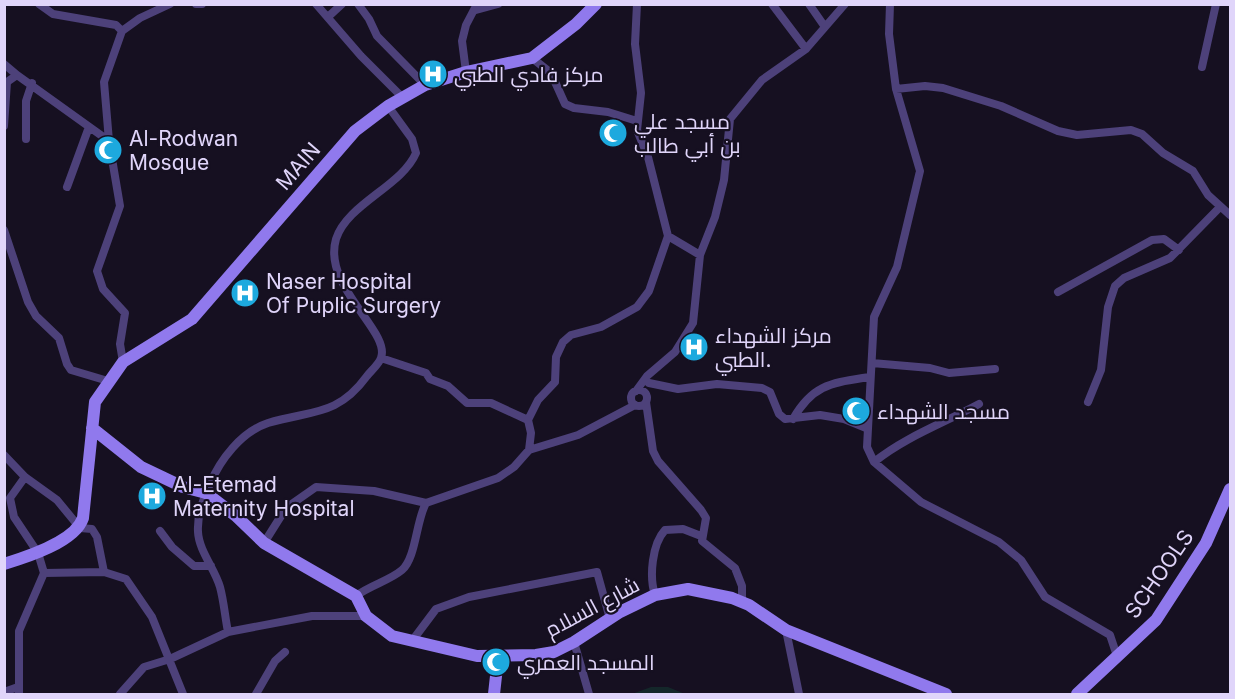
<svg xmlns="http://www.w3.org/2000/svg" width="1235" height="699" font-family="Inter,Cairo,sans-serif">
<rect width="100%" height="100%" fill="#161021"/>
<path fill="#14272a" d="M651 687H668L685 694H632Z"/>
<g fill="none" stroke-linecap="round" stroke-linejoin="round">
<path stroke="#4d417a" stroke-width="8" d="M39 4 53 14 116 25 122 31
M196 4H202
M316 4 361 56 403 98
M358 4 369 19 377 36 425 85
M772 4 806 49
M809 4 825 27
M890 4 889 34 896 89 920 171 897 267 874 317 867 447 874 462 921 502 999 542 1021 560 1045 597 1110 635 1117 656
M476 10 498 4
M329 16 342 4
M532 58 551 73 565 104 574 108 608 112 637 121
M4 64 17 75
M1202 67 1216 4
M466 72 462 41 466 25 477 4
M896 89 925 86 943 88 1001 106 1058 131 1077 135 1131 130 1142 134 1163 153 1193 171 1208 195 1230 215
M4 126 7 82 17 75 109 141
M26 139V101L32 83
M67 187 89 127
M4 230 28 302 36 316 59 338 67 364 71 370 108 381
M668 236 700 255
M1058 292 1152 240 1164 239 1179 250
M381 358 426 373 430 379 448 386 467 403H491L528 420 531 433 529 450
M123 362 120 344 125 313 103 289 97 271 120 206 109 141 104 82 122 31 140 18 170 4
M872 363 930 368 949 373 995 369
M649 383 678 389 717 384 762 388 770 392 779 414 785 419 820 415 844 419 866 428
M631 398a8 8 0 1 1 16 0a8 8 0 1 1-16 0Z
M636 391 647 376 675 352 693 323 700 255 715 217 724 180 730 119 762 80 806 49 845 4
M646 402 653 451 658 461 701 510 706 518 702 541 735 568 742 586V602
M1088 402 1101 370 1108 307 1115 286 1124 278 1170 258 1220 207
M793 419C813 384 832 383 869 377
M528 420 538 400 555 382 556 357 563 342 571 335 601 327 637 307 649 291 668 236 648 157 637 130 641 93 635 44 637 4
M4 455 25 477 10 498 14 517 38 553 44 573 19 631V694
M874 462C907 436 942 424 979 404
M25 477 57 500 80 528 92 529 97 537 104 572
M160 531 172 547 194 566H211
M264 543 286 508 316 487 374 491 426 503 498 478 514 467 529 450 578 435 635 405
M44 573 104 572 126 579 152 617 183 694
M655 595C649 577 652 544 665 530L683 529 701 536
M356 596C370 585 389 581 402 570 416 558 416 521 426 503
M366 616H312L228 632C225 617 224 602 220 587 215 569 199 551 198 532 197 514 203 500 210 484 220 460 241 432 268 423 311 410 337 417 367 376 371 371 379 364 381 358 391 331 322 287 336 239 347 204 402 186 416 153L412 139 388 106
M786 630 799 694
M412 641 436 609 469 597 597 572 610 619
M574 642 589 694
M4 692 18 687
M120 694 144 667 170 659 228 632
M256 694 275 661 285 652"/>
<path stroke="#9079ed" stroke-width="12" d="M92 428 141 467 183 487 206 493 236 516 264 543 356 596 366 616 392 636 477 656 536 655 554 652 574 642 620 612 655 595 688 589 732 598 749 605 786 630 946 694
M4 564C27 557 75 542 83 518L95 402 123 362 192 319 355 131 388 106 425 85 466 72 532 58 576 24 596 4
M494 694 498 658
M1077 694 1156 620 1206 543 1230 489"/>
</g>
<defs>
<g id="hospital-disc" transform="scale(1.5)"><circle r="9.5" fill="#1da9de" stroke="#161021"/><path d="M-5-5h3v3.5h4V-5h3V5h-3V1.5h-4V5h-3Z" fill="#fff"/></g>
<g id="mosque-disc" transform="scale(1.5)"><circle r="9.5" fill="#1da9de" stroke="#161021"/><path d="M3.5-4.9A6 6 0 1 0 3.5 4.9A5 5 0 1 1 3.5-4.9Z" fill="#fff"/></g>
</defs>
<g fill-rule="evenodd">
<use href="#hospital-disc" x="433" y="74"/>
<use href="#mosque-disc" x="613" y="133"/>
<use href="#mosque-disc" x="108" y="150"/>
<use href="#hospital-disc" x="245" y="293"/>
<use href="#hospital-disc" x="694" y="347"/>
<use href="#mosque-disc" x="856" y="411"/>
<use href="#hospital-disc" x="152" y="496"/>
<use href="#mosque-disc" x="496" y="662"/>
</g>
<g text-anchor="middle" dominant-baseline="central" stroke-width="4.5" stroke-linejoin="round" paint-order="stroke">
<g font-size="21" fill="#e0d5fa" stroke="#161021" text-anchor="start">
<text x="454" y="74">مركز فادي الطبي</text>
<text x="634" y="121">مسجد علي<tspan x="634" dy="24">بن أبي طالب</tspan></text>
<text x="129" y="138">Al-Rodwan<tspan x="129" dy="24">Mosque</tspan></text>
<text x="266" y="281">Naser Hospital<tspan x="266" dy="24">Of Puplic Surgery</tspan></text>
<text x="715" y="335">مركز الشهداء<tspan x="715" dy="24">الطبي.</tspan></text>
<text x="877" y="411">مسجد الشهداء</text>
<text x="173" y="484">Al-Etemad<tspan x="173" dy="24">Maternity Hospital</tspan></text>
<text x="517" y="662">المسجد العمري</text>
</g>
<g font-size="21" fill="#e0d5fa" stroke="#161021">
<text transform="translate(298 166) rotate(-49)">MAIN</text>
<text transform="translate(1159 574) rotate(-55)">SCHOOLS</text>
<text transform="translate(592 607) rotate(-28)">شارع السلام</text>
</g>
</g>
<rect width="1235" height="699" fill="none" stroke="#e0d5fa" stroke-width="12"/>
</svg>
